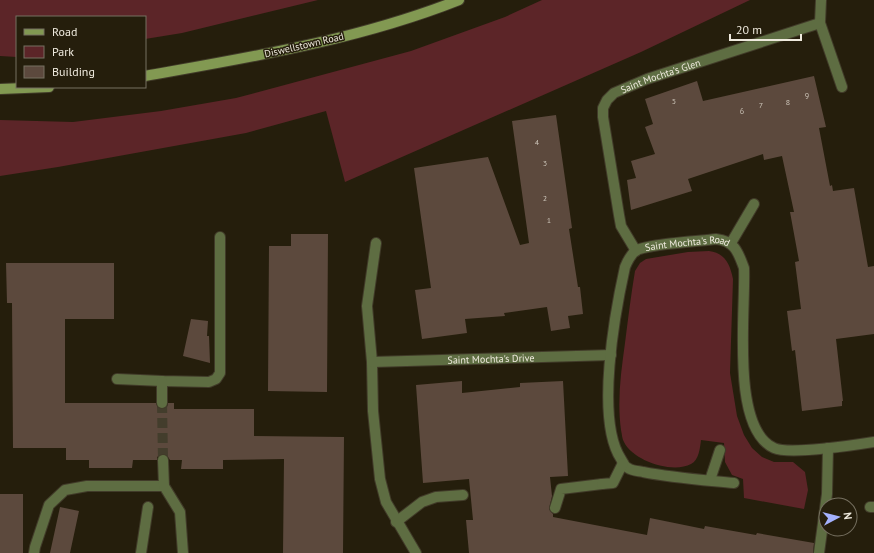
<svg xmlns="http://www.w3.org/2000/svg" width="874" height="553" font-family="'PT Sans',sans-serif">
<rect width="100%" height="100%" fill="#251e0c"/>
<path fill="#5c2528" d="M0 0H318L182 33 145 39V17H17V57L0 56Z
M542 0H750L641 52 345 182 326 111 246 133 58 167 0 176V120L73 122 161 111 236 98 411 51 505 17Z
M709 251C725 253 730 264 733 279L730 373 737 416 744 435 752 448 762 457 774 462H793L805 472 808 490 804 509 744 498 743 479 732 475 725 462 724 443 701 440C700 448 699 460 691 464 673 474 633 461 624 442 622 439 622 434 621 430 617 401 621 372 625 343 628 319 631 295 635 271L640 263 646 259 688 252Z"/>
<path fill="#5c493d" d="M814 76 826 127 819 128 830 186 832 185 833 191 854 188 868 267 874 266V334L836 339 843 401H842V406L802 411 795 350 792 351 787 311 801 309 795 262 799 261 790 212H794L782 156 764 160 763 154 688 179 692 191 631 210 627 180 636 178 631 161 655 154 645 127 653 124 645 99 697 81 703 101Z
M556 115 572 228 569 229 578 287H580L583 314 568 316 570 328 551 331 547 307 504 313 505 316 465 319 467 333 422 339 415 290 431 288 414 168 488 157 520 245 529 243 512 121Z
M291 234H328L327 392 268 391 269 246H291Z
M6 263H114V319H65V403H156L158 408 162 409 167 407 168 403H174V409H254V436L344 437 343 553H283L284 459 223 460V469H181L182 460H170L166 454H162L157 457V460H133L132 468H89V460H66V448H13L12 303H7Z
M191 319 208 321 207 336H209L210 363 183 356Z
M462 381V393L520 387V383L563 381 568 476 550 477 552 496 549 509 553 514V517L647 535 650 518 704 529 705 526 756 535 757 533 814 543 813 553H469L466 520H473L469 479 423 483 416 385Z
M0 494H23V553H0Z
M60 507 79 511 70 553H50Z"/>
<g fill="none" stroke-linecap="round" stroke-linejoin="round">
<path stroke="#433d2c" stroke-width="10" stroke-dasharray="10 5" stroke-linecap="butt" d="M162 403 163 460"/>
<g stroke="#413b29" stroke-width="12">
<path id="lane" d="M555 508 561 489 602 484
M396 522 422 502 436 497 463 495
M34 553 35 547 49 505 65 490 87 486H164
M141 553 148 507"/>
</g>
<g stroke="#413b29" stroke-width="12">
<g id="street">
<path d="M821 0 820 23 842 87"/>
<path d="M376 243 367 306 372 362 373 411 380 479 386 502 416 553"/>
<path d="M731 243 754 204"/>
<path id="s1" d="M636 251 621 226 619 215 603 117V108L607 100 614 93 647 79 820 23"/>
<path id="s2" d="M372 362 611 355"/>
<path d="M117 379 162 381 209 382 216 379 220 373V237"/>
<path d="M162 403V381"/>
<path d="M163 460 164 486 180 512 183 553"/>
<path d="M710 480 720 450"/>
<path id="s3" d="M734 483C704 480 673 478 643 472 639 471 632 471 628 468 625 467 623 462 621 459 595 420 615 312 625 267 627 262 631 255 635 251 645 244 701 241 716 239 735 241 738 252 744 268 746 309 730 428 774 448 789 455 855 445 874 442"/>
<path d="M602 484 613 483 623 463"/>
<path d="M870 507H874"/>
<path d="M819 553 827 494 828 448"/>
</g>
</g>
<g stroke="#413b29" stroke-width="12">
<path id="secondary" d="M145 76C251 57 358 40 459 0
M0 89 49 87"/>
</g>
<use href="#lane" stroke="#5e6d42" stroke-width="10"/>
<use href="#street" stroke="#5e6d42" stroke-width="10"/>
<use href="#secondary" stroke="#829952" stroke-width="10"/>
</g>
<g text-anchor="middle" dominant-baseline="central" stroke-width="3" stroke-linejoin="round" paint-order="stroke">
<g font-size="8" fill="#cac2b6">
<text x="807" y="95">9</text>
<text x="674" y="101">5</text>
<text x="788" y="102">8</text>
<text x="761" y="105">7</text>
<text x="742" y="111">6</text>
<text x="537" y="142">4</text>
<text x="545" y="163">3</text>
<text x="545" y="198">2</text>
<text x="549" y="220">1</text>
</g>
<g font-size="10" fill="#efeade" stroke="#251e0c">
<text transform="translate(304 45) rotate(-13)">Diswellstown Road</text>
<text stroke="none"><textPath href="#s1" startOffset="217">Saint Mochta's Glen</textPath></text>
<text stroke="none"><textPath href="#s3" startOffset="387">Saint Mochta's Road</textPath></text>
<text stroke="none"><textPath href="#s2" startOffset="119">Saint Mochta's Drive</textPath></text>
</g>
</g>
<rect x="16" y="16" width="130" height="72" fill="#251e0c" stroke="#767060"/>
<rect x="24" y="29" width="20" height="6" fill="#829952" stroke="#767060"/>
<text x="52" y="36" font-size="12" fill="#efeade">Road</text>
<rect x="24" y="46" width="20" height="12" fill="#5c2528" stroke="#767060"/>
<text x="52" y="56" font-size="12" fill="#efeade">Park</text>
<rect x="24" y="66" width="20" height="12" fill="#5c493d" stroke="#767060"/>
<text x="52" y="76" font-size="12" fill="#efeade">Building</text>
<g transform="translate(838 517) rotate(83)"><circle r="19" fill="#251e0c" stroke="#767060"/>
<path d="M0-3L7 15L0 10L-7 15Z" fill="#a4b1fc"/>
<text y="-6" font-size="11" font-weight="bold" text-anchor="middle" fill="#efeade">N</text>
</g>
<path d="M730 34v6h71v-6" fill="none" stroke="#efeade" stroke-width="2"/>
<text x="736" y="34" font-size="12" fill="#efeade" stroke="#251e0c" stroke-width="3" paint-order="stroke">20 m</text>
</svg>
